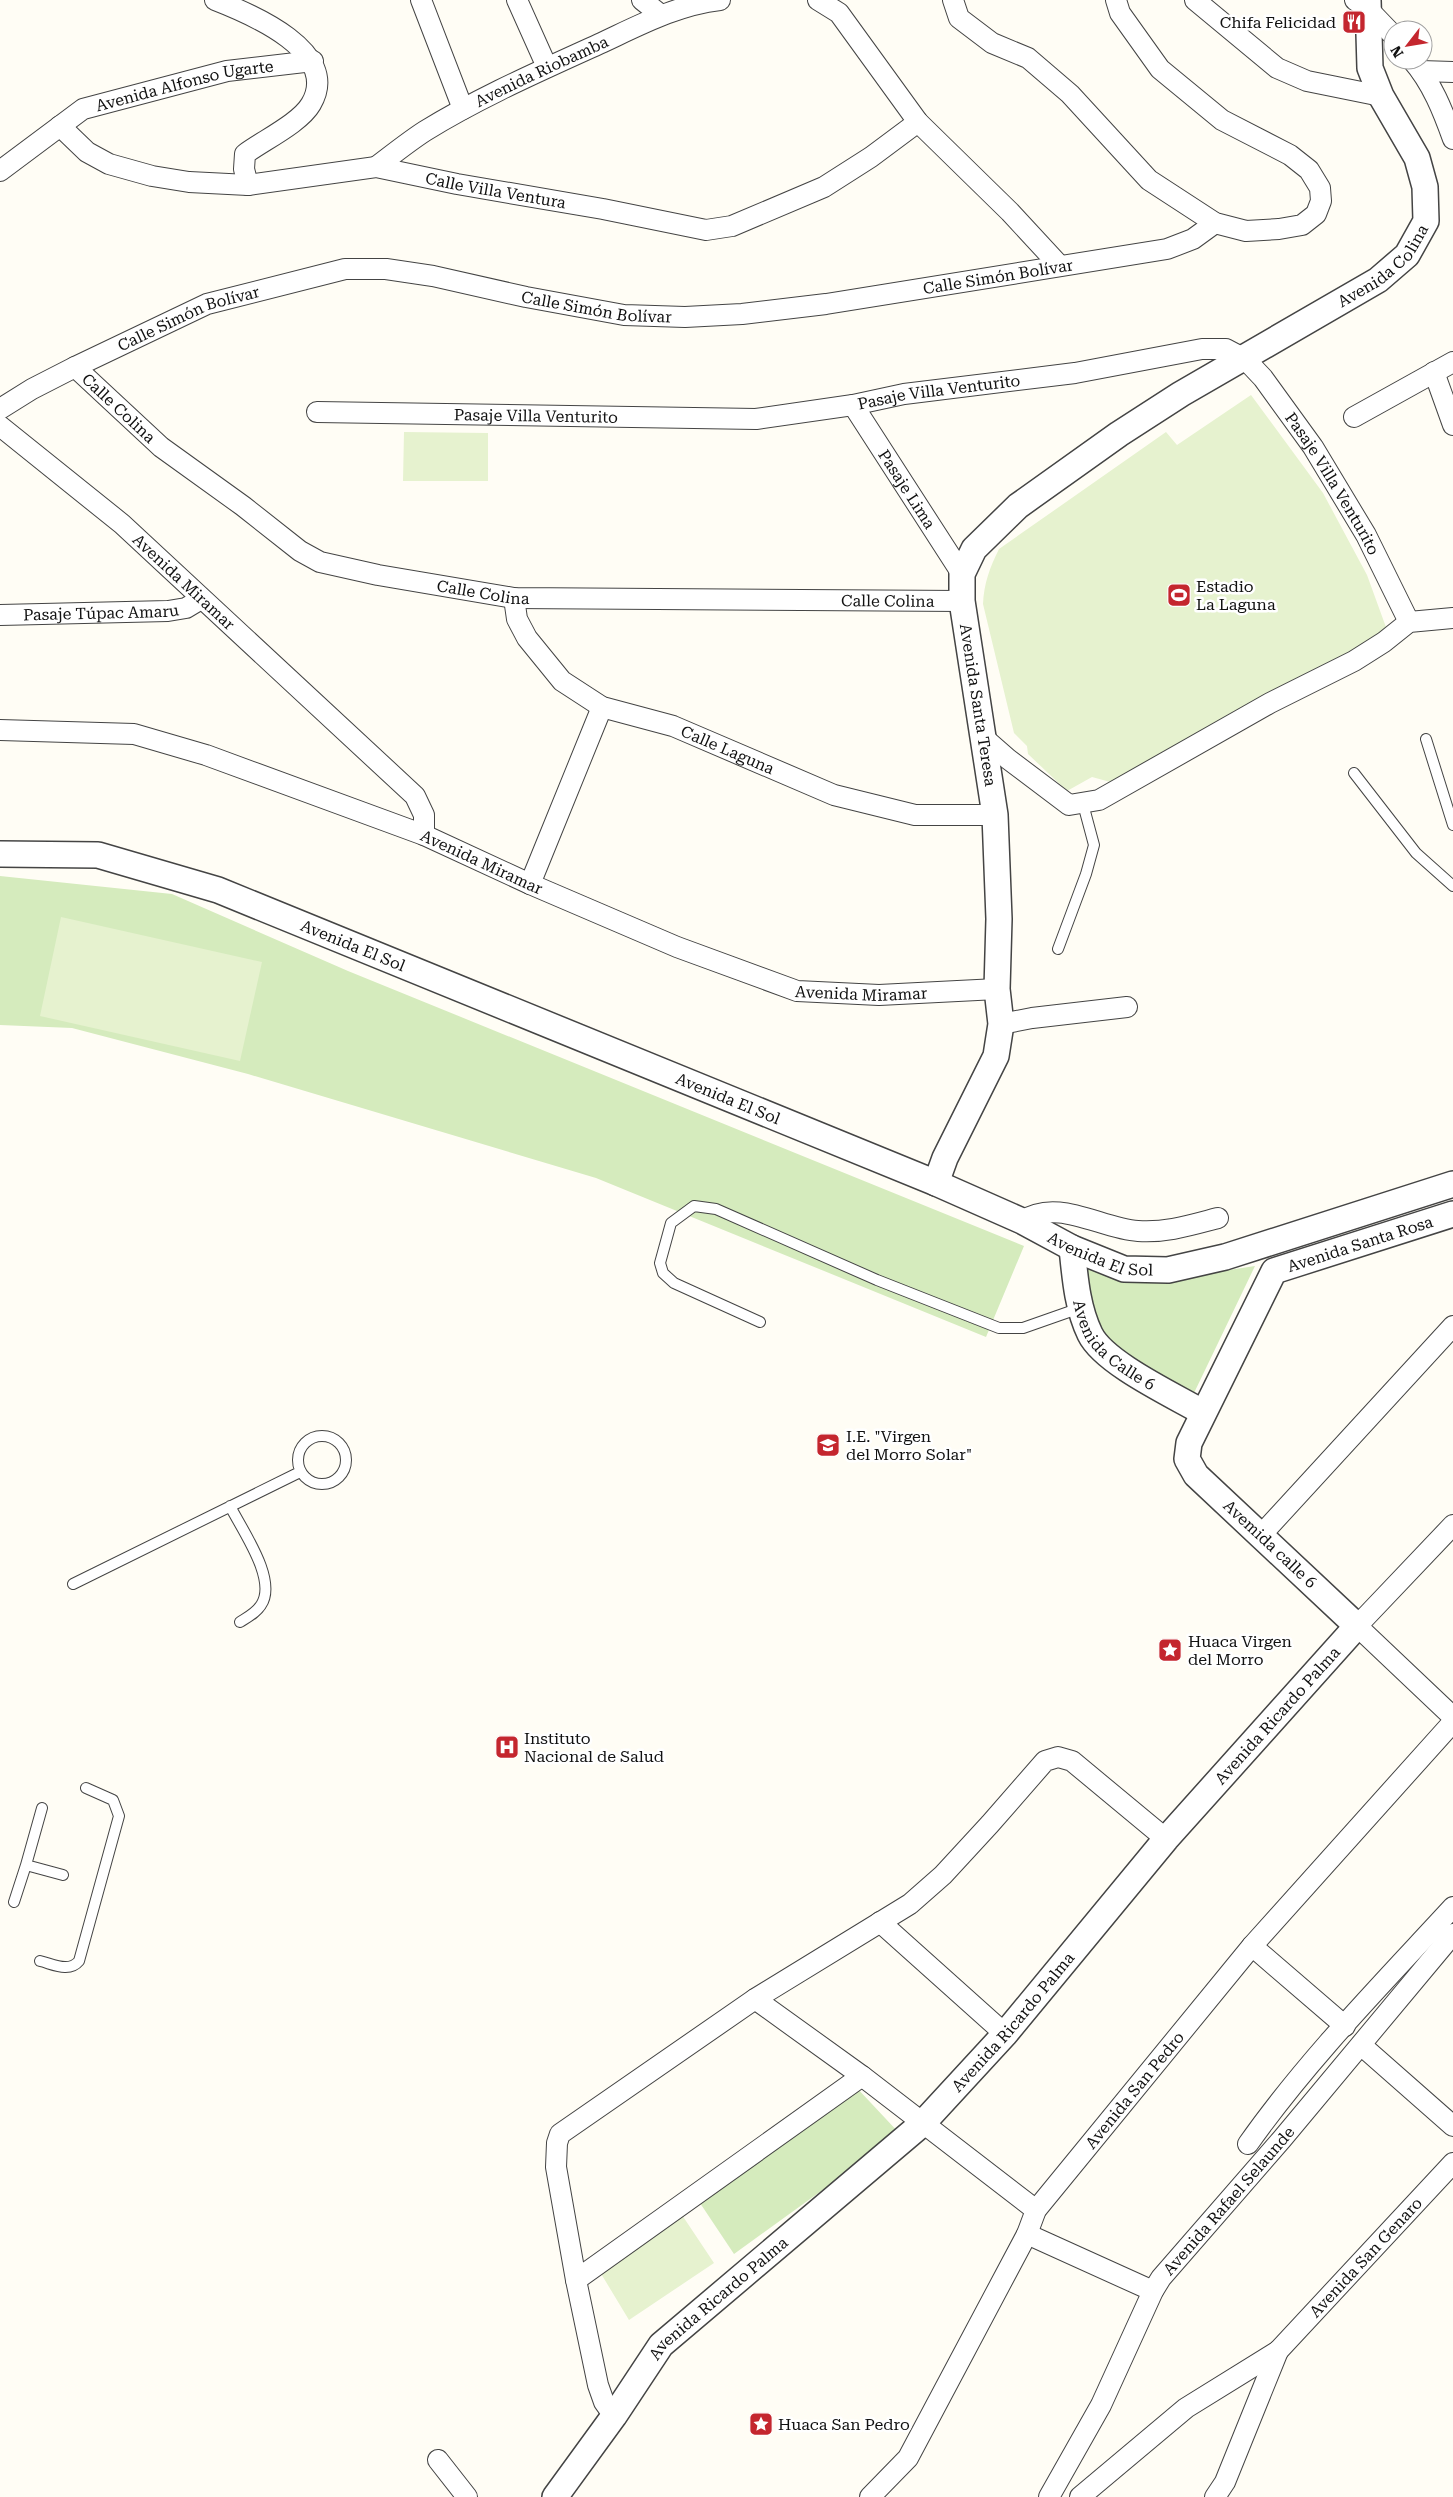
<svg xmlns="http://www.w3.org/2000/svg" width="1453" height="2497" font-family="'Roboto Serif',serif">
<rect width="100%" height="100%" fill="#fffdf5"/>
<path fill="#d5ebbd" d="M0 876 172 894 348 971 1024 1246 986 1337 596 1178 248 1074 72 1028 0 1025Z
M1255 1266 1194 1393C1169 1380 1118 1358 1105 1334 1094 1314 1090 1289 1086 1267L1113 1279 1163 1280Z
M856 2087 900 2134 734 2254 698 2200Z"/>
<path fill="#e6f2cf" d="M1251 395 1323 493 1367 575 1387 630 1380 638 1114 783 1092 777 1067 791 1028 754 1027 746 1014 733 983 604C984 583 990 567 999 549L1166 432 1177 445Z
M404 432 488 433V481H403Z
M61 917 262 962 240 1061 40 1016Z
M682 2215 714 2263 629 2320 600 2272Z"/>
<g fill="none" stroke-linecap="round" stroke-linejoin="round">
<g stroke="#444" stroke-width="12">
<path id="service" d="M1426 739 1453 825
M1354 773 1416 853 1453 886
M1058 949 1086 874 1094 845 1083 804
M760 1322 674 1283 663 1273 660 1263 671 1223 694 1206 716 1209 877 1280 999 1328H1023L1080 1308
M298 1460a24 24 0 1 1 48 0a24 24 0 1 1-48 0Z
M230 1506C242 1530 278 1580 261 1605 256 1613 248 1617 240 1622
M73 1584 300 1472
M26 1865 42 1808
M14 1902 26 1865 63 1875
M40 1961C53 1964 69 1973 79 1961L119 1816 113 1800 86 1788"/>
</g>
<g stroke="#444" stroke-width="22">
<g id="minor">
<path d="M215 0C251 14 342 52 311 104 300 123 264 140 245 154L244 169 248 185"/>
<path d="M421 0 463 109"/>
<path d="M517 0 547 67"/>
<path d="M642 0 661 15"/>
<path d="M818 0 839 13 918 122 1010 212 1059 265"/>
<path d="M953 0 959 18 992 43 1028 58 1070 94 1149 180 1215 223 1246 231 1279 229 1302 225 1316 214 1321 201 1320 188 1309 170 1290 155 1222 120 1160 69 1120 13 1116 0"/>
<path d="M1195 0 1277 68 1307 81 1381 96"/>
<path d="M1355 0 1368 9 1393 35"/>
<path d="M1412 60C1432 83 1443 111 1453 139"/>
<path d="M1421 71 1453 72"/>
<path id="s1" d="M60 126 87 152 109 164 152 176 189 182 248 185 376 167 457 184 603 209 706 230 732 226 824 187 871 157 918 122"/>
<path id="s2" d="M376 167C392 155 408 142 425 131 480 97 540 71 599 44 638 26 676 5 720 0"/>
<path id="s3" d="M0 171 83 109 227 71 313 61"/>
<path id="s4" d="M75 367 161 447 243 506 300 551 320 562 378 575 514 598 962 601"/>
<path d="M1434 372 1453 425"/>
<path id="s5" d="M853 405 962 574"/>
<path id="s6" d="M0 409 32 389 75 367 207 304 345 269H386L433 276 526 297 624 315 685 317 742 314 826 304 1167 249 1193 239 1215 223"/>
<path id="s7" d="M317 412 756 419 853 405 904 394 1075 373 1202 349H1226L1245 359 1263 378 1313 447 1366 535 1409 622"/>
<path d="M1354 417 1453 362"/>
<path id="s8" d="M0 426 122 524 415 796 424 815V835"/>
<path id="s9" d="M514 598 517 619 527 638 562 681 602 707 673 726 834 795 915 815H995"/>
<path id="s10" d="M0 615 168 611 186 608 201 599"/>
<path id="s11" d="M0 730 134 734 206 755 424 835 530 884 677 947 797 991 879 995 997 989"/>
<path d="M984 738 1008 759 1069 805 1099 800 1270 703 1354 661 1384 642 1409 622 1453 618"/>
<path d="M530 884 602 707"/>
<path d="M1001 1024 1032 1018 1127 1007"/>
<path d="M1022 1221C1058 1197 1101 1229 1138 1231 1166 1233 1191 1225 1218 1218"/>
<path d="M1453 1525 1357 1626 1453 1717"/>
<path d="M1262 1534 1453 1326"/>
<path d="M880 1922 1005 2034"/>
<path d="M1252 1946 1345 2026"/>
<path d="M755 1999 862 2076 1036 2210"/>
<path d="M1361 2045 1453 2126"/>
<path d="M1248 2144C1308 2059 1383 1983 1453 1907"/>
<path d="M1027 2234 1153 2291"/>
<path d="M576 2280 862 2076"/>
<path d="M614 2416 604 2402 598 2385 576 2280 556 2167 557 2143 560 2134 755 1999 910 1904 943 1875 990 1824 1045 1761 1058 1757 1072 1761 1166 1839"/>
<path d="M438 2460 467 2497"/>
<path id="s12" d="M870 2497 908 2458 1027 2234 1036 2210 1252 1946 1453 1722"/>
<path id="s13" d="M1049 2497 1101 2405 1153 2291 1161 2278 1282 2139 1453 1934"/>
<path id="s14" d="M1080 2497 1186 2408 1278 2351 1453 2163"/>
<path d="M1215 2497 1225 2482 1278 2351"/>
</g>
</g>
<g stroke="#444" stroke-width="28">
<g id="tertiary">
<path id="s15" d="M0 854 98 855 218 890 936 1183 1022 1221 1072 1248 1124 1269 1168 1270 1225 1257 1453 1184"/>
<path id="s16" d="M936 1183 945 1158 996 1056 1001 1024 997 989 999 919 995 815 962 601V574L974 549 1018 506 1119 434 1181 394 1378 280 1407 255 1426 221 1425 187 1417 158 1381 96 1370 68 1368 0"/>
<path id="s17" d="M1072 1248C1075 1277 1077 1307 1090 1334 1104 1363 1173 1395 1202 1412"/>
<path id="s18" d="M555 2497 614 2416 661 2345 923 2123 1005 2034 1166 1839 1357 1626 1196 1475 1187 1459 1189 1443 1274 1271 1453 1214"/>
</g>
</g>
<use href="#service" stroke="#fff" stroke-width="10"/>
<use href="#minor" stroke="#fff" stroke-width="20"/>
<use href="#tertiary" stroke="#fff" stroke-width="25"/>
</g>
<defs>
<g id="restaurant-square" transform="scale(1.25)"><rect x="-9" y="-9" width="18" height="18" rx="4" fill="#c4262e" stroke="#fff"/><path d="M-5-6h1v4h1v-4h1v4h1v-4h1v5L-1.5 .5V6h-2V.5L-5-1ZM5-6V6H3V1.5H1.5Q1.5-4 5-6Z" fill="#fff"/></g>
<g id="stadium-square" transform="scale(1.25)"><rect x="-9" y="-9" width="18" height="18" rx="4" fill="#c4262e" stroke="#fff"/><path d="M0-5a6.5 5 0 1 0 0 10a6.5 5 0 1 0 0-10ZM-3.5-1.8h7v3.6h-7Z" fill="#fff"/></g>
<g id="school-square" transform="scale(1.25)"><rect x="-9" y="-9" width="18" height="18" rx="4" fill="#c4262e" stroke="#fff"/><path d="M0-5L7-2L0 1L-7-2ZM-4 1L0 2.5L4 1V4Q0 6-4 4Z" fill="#fff"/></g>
<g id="sight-square" transform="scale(1.25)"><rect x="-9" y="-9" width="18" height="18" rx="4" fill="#c4262e" stroke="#fff"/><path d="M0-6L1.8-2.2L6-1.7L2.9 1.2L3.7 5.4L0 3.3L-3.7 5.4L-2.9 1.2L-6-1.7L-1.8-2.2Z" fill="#fff"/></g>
<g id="hospital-square" transform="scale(1.25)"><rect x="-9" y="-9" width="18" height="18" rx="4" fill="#c4262e" stroke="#fff"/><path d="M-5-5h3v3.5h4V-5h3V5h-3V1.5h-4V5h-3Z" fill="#fff"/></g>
</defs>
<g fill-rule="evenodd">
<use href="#restaurant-square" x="1354" y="22"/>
<use href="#stadium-square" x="1179" y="595"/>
<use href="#school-square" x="828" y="1445"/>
<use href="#sight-square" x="1170" y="1650"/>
<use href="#hospital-square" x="507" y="1747"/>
<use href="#sight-square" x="761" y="2424"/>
</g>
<g text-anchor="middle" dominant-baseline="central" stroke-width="5" stroke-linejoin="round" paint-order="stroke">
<g font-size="16" fill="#111" stroke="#fff" text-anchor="start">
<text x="1336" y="22" text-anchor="end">Chifa Felicidad</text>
<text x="1196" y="586">Estadio<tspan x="1196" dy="18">La Laguna</tspan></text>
<text x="846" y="1436">I.E. "Virgen<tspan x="846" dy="18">del Morro Solar"</tspan></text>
<text x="1188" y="1641">Huaca Virgen<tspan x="1188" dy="18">del Morro</tspan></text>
<text x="524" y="1738">Instituto<tspan x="524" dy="18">Nacional de Salud</tspan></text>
<text x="778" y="2424">Huaca San Pedro</text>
</g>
<g font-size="16" fill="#111" stroke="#fff">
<text stroke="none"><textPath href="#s2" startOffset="192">Avenida Riobamba</textPath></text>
<text stroke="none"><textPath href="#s3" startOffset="208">Avenida Alfonso Ugarte</textPath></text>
<text stroke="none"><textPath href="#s1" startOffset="455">Calle Villa Ventura</textPath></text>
<text stroke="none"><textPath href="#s16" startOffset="1154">Avenida Colina</textPath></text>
<text stroke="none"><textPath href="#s6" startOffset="1035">Calle Simón Bolívar</textPath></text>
<text stroke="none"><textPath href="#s6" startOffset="630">Calle Simón Bolívar</textPath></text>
<text stroke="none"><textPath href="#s6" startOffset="210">Calle Simón Bolívar</textPath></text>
<text stroke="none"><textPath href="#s7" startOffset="624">Pasaje Villa Venturito</textPath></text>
<text stroke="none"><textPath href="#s4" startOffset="60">Calle Colina</textPath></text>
<text stroke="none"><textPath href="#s7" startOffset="219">Pasaje Villa Venturito</textPath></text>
<text stroke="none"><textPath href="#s7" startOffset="1089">Pasaje Villa Venturito</textPath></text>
<text stroke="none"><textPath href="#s5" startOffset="100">Pasaje Lima</textPath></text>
<text stroke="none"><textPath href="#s8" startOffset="241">Avenida Miramar</textPath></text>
<text stroke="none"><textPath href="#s4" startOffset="480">Calle Colina</textPath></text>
<text stroke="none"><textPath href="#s4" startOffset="885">Calle Colina</textPath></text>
<text stroke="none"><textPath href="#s10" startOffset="101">Pasaje Túpac Amaru</textPath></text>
<text transform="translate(978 705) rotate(81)">Avenida Santa Teresa</text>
<text stroke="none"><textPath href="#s9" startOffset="279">Calle Laguna</textPath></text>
<text stroke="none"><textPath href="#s11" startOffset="505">Avenida Miramar</textPath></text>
<text stroke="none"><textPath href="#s15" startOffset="369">Avenida El Sol</textPath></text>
<text stroke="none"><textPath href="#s11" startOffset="910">Avenida Miramar</textPath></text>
<text stroke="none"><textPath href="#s15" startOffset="774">Avenida El Sol</textPath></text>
<text stroke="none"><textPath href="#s18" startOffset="1726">Avenida Santa Rosa</textPath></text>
<text stroke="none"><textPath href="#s15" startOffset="1179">Avenida El Sol</textPath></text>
<text stroke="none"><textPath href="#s17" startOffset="112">Avenida Calle 6</textPath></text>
<text transform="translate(1270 1544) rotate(43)">Avemida calle 6</text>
<text stroke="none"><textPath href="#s18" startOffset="1069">Avenida Ricardo Palma</textPath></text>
<text stroke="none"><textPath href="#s18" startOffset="664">Avenida Ricardo Palma</textPath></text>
<text stroke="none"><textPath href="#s12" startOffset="489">Avenida San Pedro</textPath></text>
<text stroke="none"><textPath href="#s13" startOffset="349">Avenida Rafael Selaunde</textPath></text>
<text stroke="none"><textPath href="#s14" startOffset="375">Avenida San Genaro</textPath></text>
<text stroke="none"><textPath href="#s18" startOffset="259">Avenida Ricardo Palma</textPath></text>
</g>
</g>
<g transform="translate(1408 45) rotate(239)"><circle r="24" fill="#ffffff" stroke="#a0a0a0"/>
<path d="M0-4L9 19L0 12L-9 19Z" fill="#c4262e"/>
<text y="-8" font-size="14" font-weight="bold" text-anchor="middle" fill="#111111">N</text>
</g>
</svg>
